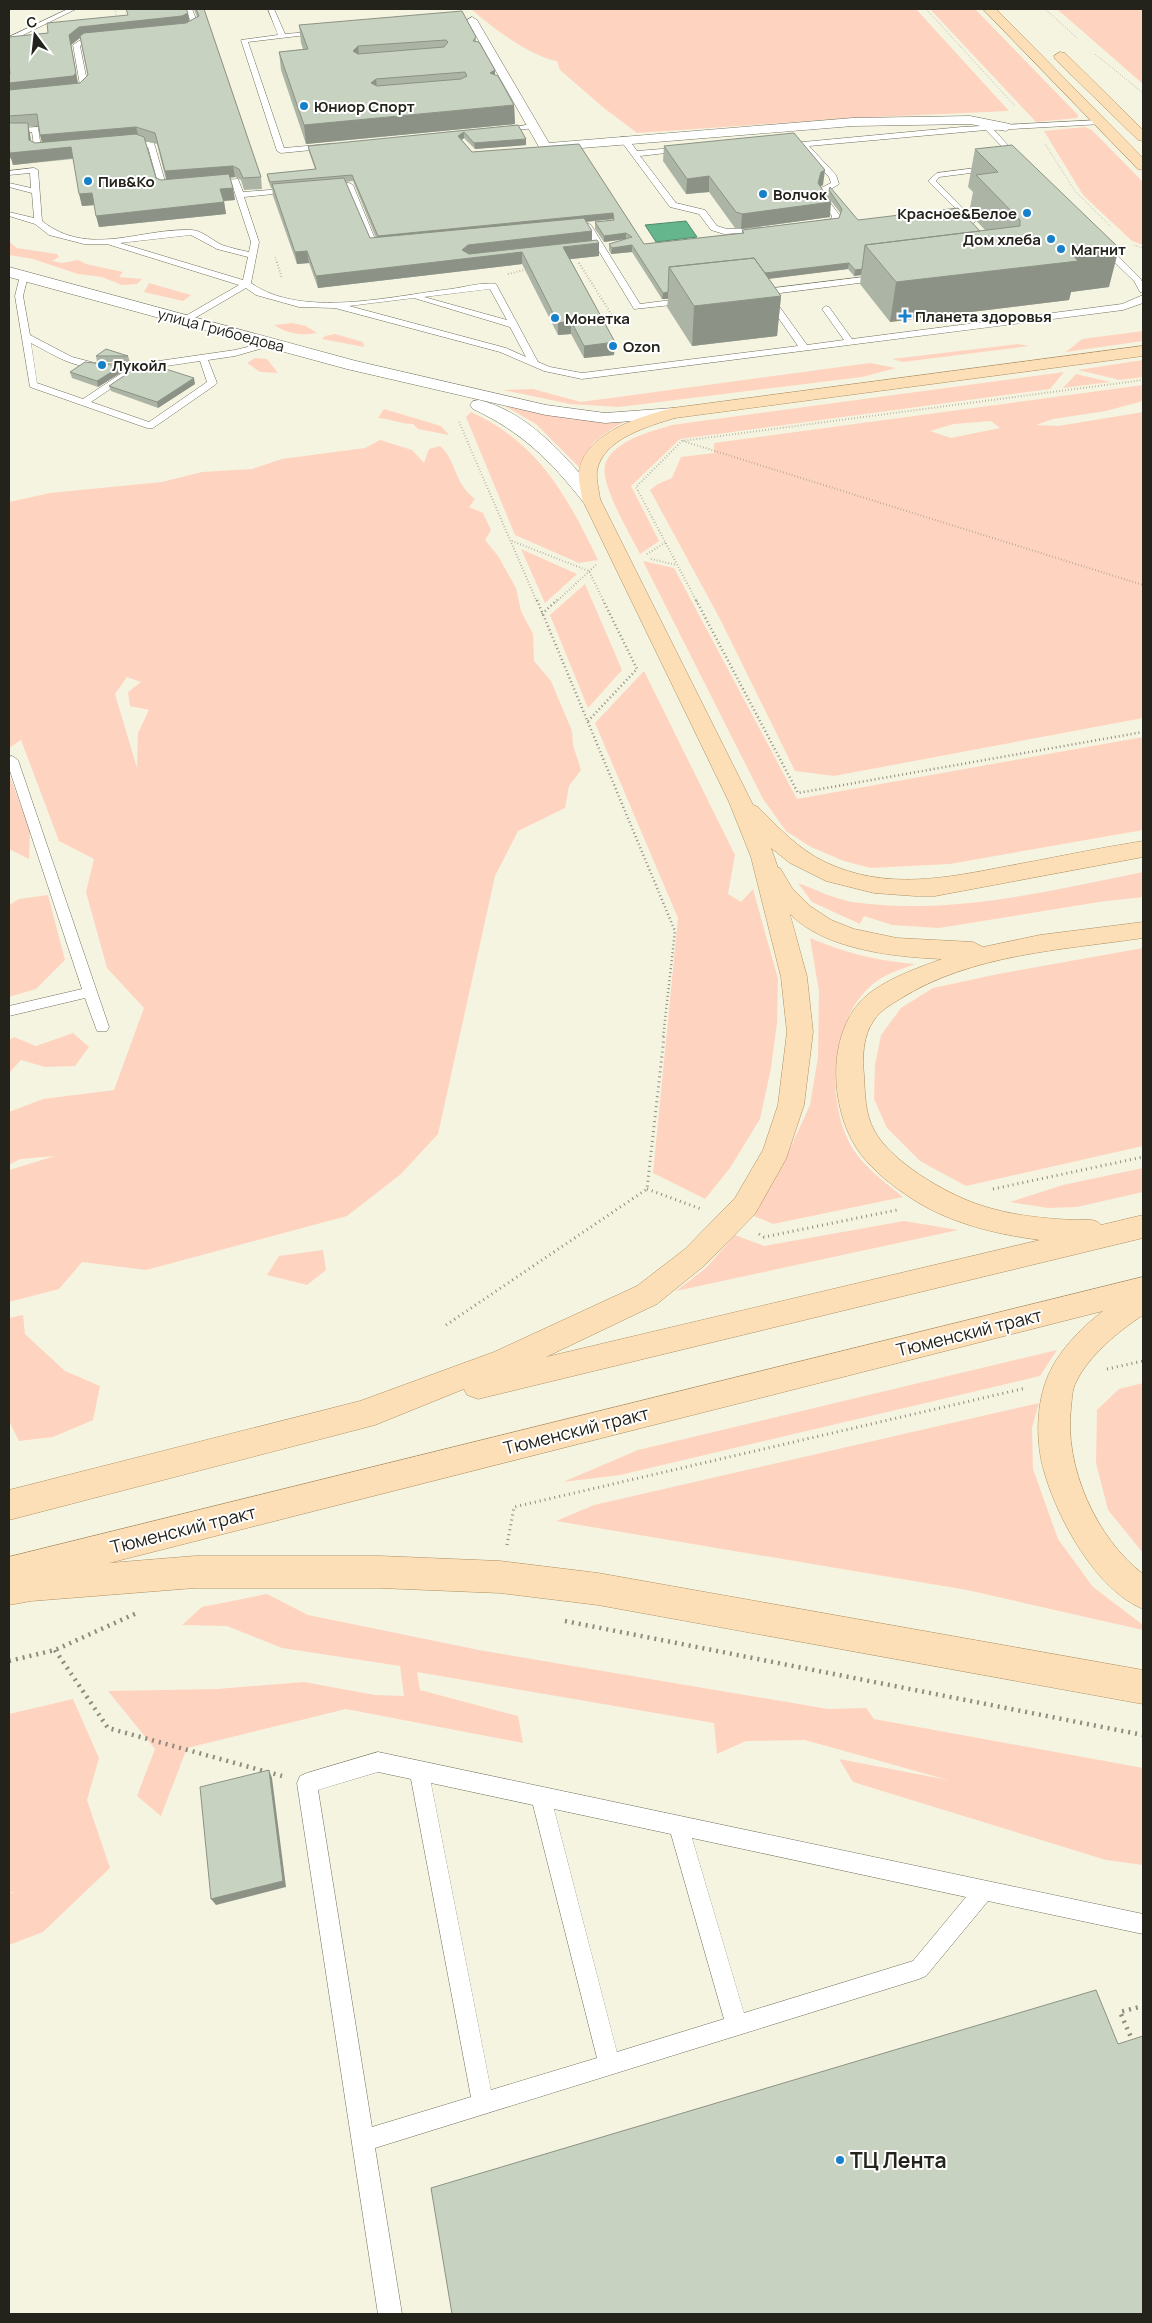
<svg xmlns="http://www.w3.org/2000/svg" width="1152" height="2323" font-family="Manrope,sans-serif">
<rect width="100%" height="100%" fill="#f5f4e0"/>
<path fill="#fed4c1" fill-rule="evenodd" d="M471 9H916L1009 111 853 118 637 133 604 108 560 70 557 61C528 55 493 28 471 9Z
M930 9H975L1078 115 1077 118 1036 122Z
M1057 9H1143V84Z
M1085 127 1092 130 1143 182V245L1132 241 1083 195 1044 131Z
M9 242 17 248 57 254 59 257 52 261 62 263 78 260 86 264 123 272 119 277 142 279 137 284 122 285 102 277 78 274 33 259 9 255Z
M149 283 191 295 183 301 144 292Z
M292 323 306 326 317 333C302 336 288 334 274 325Z
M1143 331V341L1066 352 1082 339Z
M335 334 363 342 364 347 322 339 325 336Z
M1018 344 1029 346 903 362 892 359Z
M255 358 267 359 278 373 260 372 247 363Z
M1143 360V377L1120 380 1078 370Z
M870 363 896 368 862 377 619 407 570 404 503 390 533 389 581 402Z
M1064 372 1050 389 680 439 631 486 659 541 640 554C631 535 597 481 606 462 617 439 650 432 672 425Z
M1076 374 1110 382 1063 388Z
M1143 385V401L1106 411 1053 419 1036 425 1058 426 1143 412V718L834 776 795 771 720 619 650 490 658 484 672 478 681 457 714 453V443ZM991 421 1000 428 951 438 930 431 954 424Z
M498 402C540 414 580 423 624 422 600 436 591 440 579 467L536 424Z
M384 409 441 426 449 435 418 429 413 424C401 424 391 419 378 418Z
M471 412C539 443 567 496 598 560L579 563 515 535 466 417Z
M380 440 412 450 424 463 429 449 440 446C456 459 453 482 475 499L469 507 483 513 491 530 485 540 498 556 516 588 521 611 533 634 534 661 551 681 572 731 573 745 581 770 569 786 565 808 518 831 495 876 438 1134 401 1174 347 1216 146 1270 82 1262 59 1289 9 1302V1170L55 1156 20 1159 9 1165V1112L43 1099 114 1090 144 1008 107 968 86 892 94 859 59 841 21 740 9 748V502L50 493 162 482 202 472 252 469 282 459 365 448ZM127 677 141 682 128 692 130 706 149 710 138 733 137 768 115 694Z
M521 549 577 574 545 603Z
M643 561 674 568 797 799 1143 737V830L950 864 871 868 844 861 811 847 786 831 763 799Z
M585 584 622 670 588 708 550 615Z
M644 671 735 855 728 894 741 902 753 889 778 979 777 1023 771 1068 760 1119 730 1168 705 1199 653 1173 678 918 595 723Z
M9 774 30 831 29 859 9 849Z
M1143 872V897L1099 902 939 928 892 925 864 916 860 924 812 902 798 883C815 889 834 899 852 902 950 916 1048 891 1143 872Z
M48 895 65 960 36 989 9 997V905L19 899Z
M810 938C849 954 874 960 915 964 903 969 887 973 877 981 830 1014 824 1103 853 1149 865 1168 886 1183 903 1197L773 1224 754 1216 783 1164 810 1105 818 1057 819 991Z
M1143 948V1146L966 1186 920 1161 887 1128 874 1099 875 1065 881 1035 901 1008 933 988 998 974Z
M73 1033 89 1047 75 1066 45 1067 21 1060 9 1073V1040L14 1037 36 1046Z
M1143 1168V1192L1077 1207 1048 1208 1010 1202 1063 1185Z
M904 1221 958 1230 676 1291 706 1268 735 1235 764 1246Z
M323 1250 326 1270 307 1285 267 1275 279 1256Z
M23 1315 25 1334 65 1371 100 1386 93 1420 53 1437 19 1441 9 1421V1318Z
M1057 1350 1040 1376 620 1475 563 1482 638 1450Z
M1143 1383V1553L1108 1510 1096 1463 1097 1410 1119 1389Z
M1039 1403 1032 1428 1033 1469 1058 1539 1093 1587 1143 1625V1630L967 1590 556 1521 594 1505Z
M267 1594 308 1615 479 1650 828 1709 866 1708 874 1719 1143 1768V1865L1106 1860 853 1782 839 1759 948 1780 805 1740 746 1741 717 1754 714 1723 417 1672 420 1690 518 1716 523 1743 346 1709 187 1748 161 1816 137 1796 155 1749 108 1691 217 1689 304 1682 375 1695 404 1696 400 1666 282 1648 227 1626 182 1625 202 1607Z
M73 1699 99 1758 87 1800 110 1868 43 1932 9 1945V1894L17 1891 9 1893V1714Z"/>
<path fill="#65b68d" stroke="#518a6b" d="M686 221 697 237 656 242 645 225Z"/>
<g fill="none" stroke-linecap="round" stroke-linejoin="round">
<g stroke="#706f5d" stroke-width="1">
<path id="service" d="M68 9H76L9 42V37Z
M186 9H192L199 26 185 33 183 30 192 25Z
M268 9H274L285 34 320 31 323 33 248 42 284 148 329 144H332V148L281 153 277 151 241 40 278 35Z
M102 38V40L86 42 80 46 88 86 81 93H69V89H76L80 85 73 45 82 39Z
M1099 120 1103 122 1102 124 994 130 1020 158 1021 160 1017 162 986 130 809 146 836 175 839 184 828 191 826 197 840 216 839 221 817 226H814V222L831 219 832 216 818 197 821 188 831 183 829 177 803 149 779 140 783 138 803 142 962 127Z
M532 124H535V128L499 132 495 130Z
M38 127 41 148H53V152L35 153 32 132 9 133V129Z
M621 137H627L637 151 686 147V151H683L640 156 676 203 705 210 717 226 727 229 761 228 765 230 761 232 724 234 711 230 699 214 670 207 621 141Z
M138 140 154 143 166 185H177V189L160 190 148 147 124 143Z
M991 166H994V170L939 177 936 181 974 220 975 222 971 224 928 181 937 173Z
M34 168 38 170 42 221C89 258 140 228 191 230 202 230 213 241 222 245 231 248 240 250 249 252L251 242 232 184 212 185 208 183 209 181 238 179 243 192 296 188V192H293L244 197 259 242 251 283C302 319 391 296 451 289 465 287 482 282 496 284L538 362 550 367 582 373 798 346 764 297 768 294 771 295 807 345 844 340 822 309 826 306 829 307 852 339 1122 304 1143 295V303L1123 310 582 379 544 371 500 352 335 308 299 307 256 295 246 288 188 322H182V318L239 285 107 244H84L49 235 35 224 9 216V212L34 218 32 193 9 187V183L31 188 30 173 9 175V171ZM191 235 217 249 248 257 243 280 120 243ZM490 289 507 320 424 297ZM414 298 510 327 526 357 506 348 349 306Z
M349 183 353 185 377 244 386 242 390 245 389 247 371 249 346 188 326 189 322 187Z
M587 223 591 225 640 304 687 298 691 301 690 303 634 309 585 228 575 229 571 227Z
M1099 243H1105L1140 278 1143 283V293L1140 292 1134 281 1099 247Z
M24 273 28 276 23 296 30 335 72 357 99 364H138L235 350 272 341 277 344 235 356 208 360 217 383 215 385 153 428H147L30 387 15 296 20 276ZM31 343C43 349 54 356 66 361 109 378 156 367 200 361L207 382 149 422 91 402 128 377V373H122L83 399 37 383Z
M880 275 884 278 883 280 757 296 753 293 757 290Z
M12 756 18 760 109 1027 107 1031H97L85 998 9 1016V1006L82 989 9 768V757Z
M378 1752 1143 1914V1934L988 1901 926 1976 919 1979 375 2148 402 2314H378L297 1783 300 1776 307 1773ZM378 1772 411 1779 471 2097 372 2127 318 1790ZM431 1783 533 1805 597 2058 491 2090ZM554 1809 671 1834 724 2019 617 2052ZM692 1838 966 1897 913 1961 744 2013Z"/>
</g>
<g stroke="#706f5d" stroke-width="1">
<path id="pedestrian" d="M472 17 477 20 549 143 853 118 970 116 1010 124 1012 127 1006 131 970 124 853 126 545 151 539 147 467 20Z"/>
</g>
<g stroke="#706f5d" stroke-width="1">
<path id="secondary" d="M9 267 356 361 546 405 605 413 673 408 679 409 682 413 679 417 673 418 605 423 546 415 347 369 9 277Z
M479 400C529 412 566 457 598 495L600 499 598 503H584C551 461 522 432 473 409L470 405 473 401Z"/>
</g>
<g stroke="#af8f61" stroke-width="1">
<path id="primary" d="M983 9H996L1143 158V170L1138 169Z
M1060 52 1065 53 1143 130V141L1138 140 1055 59 1054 56Z
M1143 346V356L675 418C649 426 602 439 597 471 596 480 599 490 600 499L753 805 758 807C779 828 798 849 825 862 886 891 946 878 1008 866 1053 858 1098 848 1143 841V857L935 896H915L874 893 826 881 790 863 771 848 778 868H780L792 888 810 906 831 920 854 929 897 938 973 942 983 947 1040 935 1143 922V938C1062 950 971 954 900 999 890 1005 880 1011 874 1020 863 1035 862 1058 864 1075 865 1093 865 1114 874 1130 890 1161 945 1193 977 1204 1008 1215 1044 1219 1077 1220 1085 1220 1096 1218 1101 1225L1143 1215V1238L478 1399 467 1395 464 1389 375 1425 9 1520V1490L360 1401 494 1352 637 1286 685 1249 735 1198 763 1150 778 1105 787 1032 781 977 751 857 729 802 582 499C581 490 578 481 579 472 584 433 641 416 673 408ZM790 914C825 950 895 957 942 959 917 968 877 982 859 1003 827 1040 831 1108 856 1147 867 1165 887 1182 905 1194 944 1222 994 1234 1040 1240L546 1357 657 1304 705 1265 755 1214 786 1159 804 1105 813 1032 807 977Z
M1143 1277V1315C1118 1332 1090 1354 1076 1382 1072 1389 1072 1400 1071 1408 1064 1466 1096 1538 1143 1574V1609C1096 1590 1057 1518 1044 1471 1036 1444 1036 1408 1046 1381 1056 1353 1080 1329 1103 1311L109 1563 195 1556H380L500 1561 598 1573 1143 1670V1704L598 1605 500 1593 380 1588H195L31 1601 9 1605V1557Z"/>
</g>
<path stroke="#8d8c7f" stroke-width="1" stroke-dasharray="0.5 2" stroke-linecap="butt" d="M115 9 117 19
M926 9 1015 106
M1045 9 1077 38
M1095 54 1143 93
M1045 144 1075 191 1111 227
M1134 245 1143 248
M275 257 277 263"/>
<path stroke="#8d8c7f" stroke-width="2" stroke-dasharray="0.5 2.5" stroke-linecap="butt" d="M277 262 282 279
M579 263 615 320 620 319
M508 274 528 269
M459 422 537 602
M683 441 1143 585
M512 541 589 571 604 602
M647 554 666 542
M651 559 677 565
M556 602 596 565
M697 602 636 487 682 441 1143 380"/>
<path stroke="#8d8c7f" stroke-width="2.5" stroke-dasharray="1 3" stroke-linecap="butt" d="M537 600 675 931 663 1038
M696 600 798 793 1143 732
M542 614 557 600
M588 721 637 669 603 600"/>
<path stroke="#8d8c7f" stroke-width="3" stroke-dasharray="1 4" stroke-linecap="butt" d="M647 1189 701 1209
M993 1189 1143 1157
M759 1234 764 1237 897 1210
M446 1325 647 1189 664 1037
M1107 1369 1143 1361
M507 1545 514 1507 1026 1388"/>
<path stroke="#8d8c7f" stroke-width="4.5" stroke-dasharray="2 5" stroke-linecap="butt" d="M565 1621 1143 1735
M55 1650 108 1728 282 1776
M9 1661 55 1650 139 1612
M1133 2042 1120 2012 1143 2006"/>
<use href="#service" fill="#fff" fill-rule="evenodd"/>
<use href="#pedestrian" fill="#fff" fill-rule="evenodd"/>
<use href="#secondary" fill="#fff" fill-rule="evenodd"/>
<use href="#primary" fill="#fcdfb7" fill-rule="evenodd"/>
</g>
<path fill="#acb5a5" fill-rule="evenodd" d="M194 9H210H204L261 177 262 189 244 190 241 180 235 177 230 178 235 200 224 201 226 214 99 227 94 205 82 206 73 159 13 165 11 158 9 159V74H10L48 33 188 13 189 21 197 17ZM80 38 88 75 80 83H78L71 45ZM28 126H38L42 143H35L31 141ZM145 141 157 144 166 180H161L156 178Z
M299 25 476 37V42L495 75 514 105 515 124 306 144 281 70 279 52 303 49 301 43Z
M518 125 526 139V145L475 149 464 138 462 140 472 152 579 144 644 244 742 233V230L839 218 841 214 828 197 829 190 858 220 980 231 985 230 969 213 973 192 968 187 975 149 1012 145 1109 287 1071 292 1069 300 890 322 860 284 861 275 854 276 848 269 769 279 781 296 777 336 692 346 667 307 668 299H662L632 252 611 254 609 250V244L625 239 604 242 595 229V222L613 220V219L586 222 592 231V240L599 243V256L570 259 615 342 614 355 584 358 571 334 558 335 522 264 318 288 309 263 297 264 273 196 272 188H271L268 180 267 174 315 169 309 152 308 146ZM353 181 376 238H370L345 182Z
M664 146 823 185 821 186 830 217 741 229 735 228 709 192 686 194 663 161Z
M96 356H128L130 362H97Z
M70 372H122L98 387 72 378Z
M195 384 158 408 111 391 109 386Z"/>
<path fill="#8c9386" d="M188 13 190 24 81 37 71 45 78 84 9 94V83L79 27Z
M358 46 360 64 353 51Z
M495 70V89L490 73Z
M376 79 378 97 371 83Z
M514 105 515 124 306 144 304 125Z
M28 123 30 134 32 151 71 147 74 158 13 165 11 158 9 159V147L29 140Z
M136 127 139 138 43 146 40 135Z
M464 132V138L458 142V136Z
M526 139V145L475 149 474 143Z
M233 166 235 177 167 183 165 171Z
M825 170 823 185 819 187 818 183 821 172Z
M709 176V192L686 194 687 179Z
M233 188 235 200 222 201 220 189Z
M92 193 95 205 82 206 79 194Z
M224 202 226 214 99 227 96 216Z
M831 202 830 217 741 229 742 214Z
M613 213V219L378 242V236Z
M592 231V243L522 252V264L318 288 316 276 462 250 468 245Z
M626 233V239L604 242V236Z
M599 243V256L563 260V247Z
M632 245V252L611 254 612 248Z
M1119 248 1109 287 1071 292 1069 300 890 322 896 282 1071 253Z
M307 251 309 263 297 264 295 252Z
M849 263 848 269 741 282V276Z
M862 269 861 275 854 276 855 270Z
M668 292V299H662L663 293Z
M781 296 777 336 692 346 694 306Z
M571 321V334L558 335V323Z
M615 342 614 355 584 358V346Z
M121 366 122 372 98 387 97 381Z
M194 378 195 384 158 408 157 402Z
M269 1770 272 1778 286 1887 216 1905 211 1899Z"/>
<path fill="#c8d2c0" stroke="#8c9386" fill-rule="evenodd" d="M126 9H186L188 13 182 16 79 27 69 35 76 73 73 76 9 83V74H10L9 62V37L48 33 47 23 128 15Z
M196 9H204L261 177 243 178 239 169 233 166 165 171 155 133 136 127 40 135 37 114 9 116V90L80 83 88 75 80 36 84 33 186 23 199 16Z
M462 11 476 37 473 41 479 42 495 70 490 73 498 76 514 105 304 125 279 52 308 49 299 25ZM446 40 448 42 444 47 358 54 353 51 358 46ZM465 72 467 76 461 79 377 86 371 83 376 79Z
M9 123H28L29 140 35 143 136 134 144 137 156 178 161 180 229 174 233 188 220 189 224 202 96 216 92 193 79 194 71 147 10 153 9 147Z
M518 125 526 139 474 143 464 132 458 136 472 152 579 144 644 244 744 233 742 230 839 218 842 209 829 190 830 187 858 220 958 208 980 231 865 245 862 269 855 270 849 263 765 273 754 258 669 267 668 292 663 293 632 245 612 248 609 244 632 237 626 233 604 236 595 222 614 220 613 213 378 236 352 175 270 182 267 174 316 169 308 146Z
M794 133 825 170 821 172 818 183 831 202 742 214 736 212 709 176 687 179 664 146Z
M1012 145 1119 248 1071 253 1078 261 896 282 865 245 1020 226V220L976 175 998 172 975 149Z
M344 178 370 238 584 218 592 231 468 245 462 250 469 254 597 240 599 243 563 247 615 342 584 346 571 321 558 323 522 252 316 276 307 251 295 252 272 184Z
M754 258 781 296 694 306 669 267Z
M106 349 128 356H96Z
M85 362 121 366 97 381 70 372Z
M150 364 194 378 157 402 109 386 140 365Z
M269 1770 283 1881 211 1899 200 1787Z
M1096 1990 1118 2044 1143 2036V2314H452L431 2188Z"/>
<g fill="#1680ca" stroke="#fff" stroke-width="2">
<circle cx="304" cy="106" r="5"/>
<circle cx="88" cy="181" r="5"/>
<circle cx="763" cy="194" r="5"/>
<circle cx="1027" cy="213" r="5"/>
<circle cx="1051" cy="239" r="5"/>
<circle cx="1061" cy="249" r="5"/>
<path d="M902.5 308.5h5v5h5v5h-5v5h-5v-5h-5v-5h5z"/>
<circle cx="555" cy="318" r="5"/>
<circle cx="613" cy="346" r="5"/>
<circle cx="102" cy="365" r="5"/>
<circle cx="840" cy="2160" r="5"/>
</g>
<g text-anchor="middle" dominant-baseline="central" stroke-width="4" stroke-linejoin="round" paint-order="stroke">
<g font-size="15" font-weight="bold" fill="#23221b" stroke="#fff" text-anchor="start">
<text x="314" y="106">Юниор Спорт</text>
<text x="98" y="181">Пив&amp;Ко</text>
<text x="773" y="194">Волчок</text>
<text x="1017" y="213" text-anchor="end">Красное&amp;Белое</text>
<text x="1041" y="239" text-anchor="end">Дом хлеба</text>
<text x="1071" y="249">Магнит</text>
<text x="915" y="316">Планета здоровья</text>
<text x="565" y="318">Монетка</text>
<text x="623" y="346">Ozon</text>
<text x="112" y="365">Лукойл</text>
</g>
<g font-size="15" fill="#23221b" stroke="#fff">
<text transform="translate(221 330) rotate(15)">улица Грибоедова</text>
</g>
<g font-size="18" fill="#23221b" stroke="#fff">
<text transform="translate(969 1332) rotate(-14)">Тюменский тракт</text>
<text transform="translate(576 1430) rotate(-14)">Тюменский тракт</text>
<text transform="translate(183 1529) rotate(-14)">Тюменский тракт</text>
</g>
<g font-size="21" font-weight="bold" fill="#23221b" stroke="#fff" text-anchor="start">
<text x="850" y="2160">ТЦ Лента</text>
</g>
</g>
<rect width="1152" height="2323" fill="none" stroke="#23221b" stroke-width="20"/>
<g transform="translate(35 35) rotate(345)" stroke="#ffffff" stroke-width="4" paint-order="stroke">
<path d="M0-4L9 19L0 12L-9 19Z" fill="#23221b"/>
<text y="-8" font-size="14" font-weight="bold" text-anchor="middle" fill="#23221b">С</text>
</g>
</svg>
